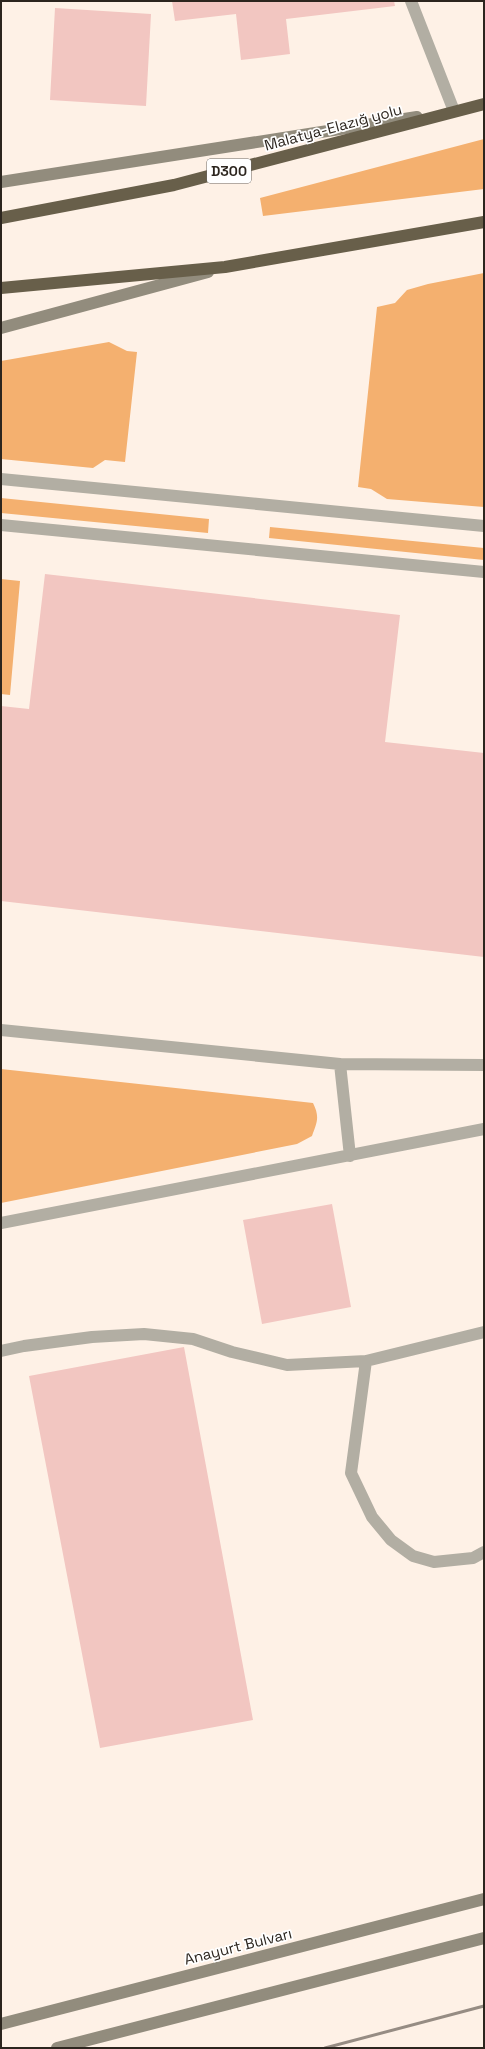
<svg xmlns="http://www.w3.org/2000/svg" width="485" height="2049" font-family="'Space Grotesk',sans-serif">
<rect width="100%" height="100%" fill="#fef1e6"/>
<path fill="#f4b06f" d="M484 139V189L263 216 260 198Z
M484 273V507L387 499 371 489 358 487 377 307 395 303 407 290 428 284Z
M109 342 127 351 137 352 125 462 105 460 93 468 1 459V361Z
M1 498 209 519 208 533 1 513Z
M270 527 484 548V560L269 538Z
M1 579 20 581 10 695 1 694Z
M1 1069 313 1103C320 1117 317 1122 312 1136L297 1144 1 1203Z"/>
<path fill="#f2c6c1" d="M172 1H394L395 6 286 19 290 54 241 60 236 14 175 21Z
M55 8 151 14 146 106 50 100Z
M45 574 400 615 385 742 484 753V957L1 901V706L29 709Z
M332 1204 351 1307 262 1324 243 1220Z
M184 1347 253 1720 100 1748 29 1376Z"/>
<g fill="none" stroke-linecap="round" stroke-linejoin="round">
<path stroke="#b2aea3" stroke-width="12" d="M484 1332 366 1361 351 1473 372 1517 391 1540 413 1556 434 1562 473 1558 484 1552
M1 1351 24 1346 92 1337 144 1334 193 1339 232 1352 287 1365 366 1361"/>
<path stroke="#b2aea3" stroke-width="12" d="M411 1 454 111
M1 479 484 526
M1 525 484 572
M1 1030 340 1064 350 1156
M340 1064 484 1065
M1 1223 484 1129"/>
<path stroke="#928c7d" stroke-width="12" d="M1 182 417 117
M1 328 208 272
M1 2024 484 1899
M57 2048 484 1938"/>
<path stroke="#685f4a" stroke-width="12" d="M1 218 174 185 484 104
M1 288 225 267 484 222"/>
<path stroke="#968c83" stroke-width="3" d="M325 2048 484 2006"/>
</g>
<g text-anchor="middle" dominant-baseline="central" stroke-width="3.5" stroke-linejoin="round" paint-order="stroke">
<rect fill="#fff" stroke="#6b6662" stroke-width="1" x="207" y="159" width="44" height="24" rx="3"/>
<g font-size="14" font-weight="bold" fill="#2c251e">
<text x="229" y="171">D300</text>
</g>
<g font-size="15" fill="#2c251e" stroke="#fff">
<text transform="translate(333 127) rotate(-15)">Malatya-Elazığ yolu</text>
<text transform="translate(238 1946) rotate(-14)">Anayurt Bulvarı</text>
</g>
</g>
<rect width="485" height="2049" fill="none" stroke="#2c251e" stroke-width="4"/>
</svg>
